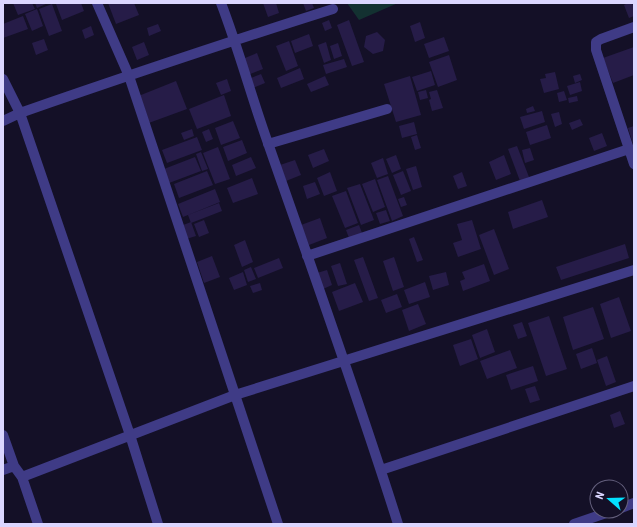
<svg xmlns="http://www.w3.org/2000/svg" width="637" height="527" font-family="'Roboto Condensed',sans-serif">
<rect width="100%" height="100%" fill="#141027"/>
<path fill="#133131" d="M347 3H398L359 20Z"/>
<path fill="#261c48" d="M13 3H32L35 9 18 15Z
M35 3H48L37 8Z
M57 3H81L84 11 62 20 56 4Z
M108 3H134L139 15 116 24Z
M263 3H276L279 13 268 17Z
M303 3H312L314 8 306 11Z
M628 3H632L634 8V16L629 18 624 5Z
M52 4 62 31 49 36 39 9Z
M37 9 43 26 32 31 25 14Z
M23 16 28 29 3 38V24Z
M329 20 332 28 325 31 322 23Z
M349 20 364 62 352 66 337 25Z
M420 22 425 38 415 42 410 26Z
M158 24 161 31 149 36 147 28Z
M91 26 94 35 85 39 82 30Z
M377 32 385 40 383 51 373 54 364 47 366 36Z
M309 34 313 46 295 53 291 41Z
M444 37 449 51 429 58 424 44Z
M44 39 48 50 36 55 32 43Z
M289 41 298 66 286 71 276 46Z
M144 42 149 55 137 60 132 47Z
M326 42 331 60 324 63 318 45Z
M338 43 342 56 334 59 330 46Z
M634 47V75L613 83 603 58Z
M257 53 263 69 245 76 240 60Z
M449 55 457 80 438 87 429 62Z
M344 59 347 67 326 74 323 65Z
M300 68 304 79 281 88 277 78Z
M431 71 435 85 417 91 412 77Z
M555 72 559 89 544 93 540 79 546 78 545 74Z
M261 74 265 83 250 89 246 80Z
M580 74 582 80 575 83 573 76Z
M325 76 329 85 311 92 307 84Z
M410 76 421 115 396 122 384 84Z
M227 79 231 91 221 95 216 83Z
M176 81 187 109 146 124 136 97Z
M580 82 582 91 570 95 567 86Z
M426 90 428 98 420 100 418 92Z
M437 90 443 108 432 111 429 100 431 99 429 92Z
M564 91 567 100 559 102 557 93Z
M224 95 231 116 197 129 189 109Z
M577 96 578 101 569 103 568 98Z
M533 106 535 111 527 113 526 109Z
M542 111 545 122 524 129 520 117Z
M559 112 562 124 555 127 551 114Z
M580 119 583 125 572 130 569 123Z
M233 121 240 138 221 145 215 128Z
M414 122 417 134 402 138 399 126Z
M547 125 551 138 530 145 526 132Z
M634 126V147L628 128Z
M192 129 194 136 184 140 181 133Z
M209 129 213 139 206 142 202 132Z
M602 133 607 146 594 151 589 138Z
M417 135 421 148 415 150 411 137Z
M197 137 202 150 167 163 162 150Z
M242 140 247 153 228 161 223 147Z
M517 146 529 177 520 181 508 149Z
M218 147 230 179 215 184 203 153Z
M530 148 534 160 525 163 522 150Z
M324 149 329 161 313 168 308 155Z
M201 152 208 169 202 171 196 154Z
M396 155 401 169 392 173 386 159Z
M504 155 511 174 496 180 489 162Z
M195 157 201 171 169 183 164 169Z
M251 157 256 168 236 176 232 165Z
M383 158 388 174 377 178 371 163Z
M295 160 301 175 286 181 280 165Z
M416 166 422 187 413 190 406 169Z
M207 171 213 185 179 198 174 184Z
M403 171 411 191 401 195 393 175Z
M330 172 337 191 324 196 317 178Z
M462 172 467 186 458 189 453 176Z
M388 176 403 216 392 221 377 180Z
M252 178 258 194 233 203 227 188Z
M375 179 385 207 373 212 362 184Z
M315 182 320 194 307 199 303 186Z
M360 184 374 220 361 225 347 188Z
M215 189 220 202 183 217 178 204Z
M346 191 358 223 345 228 332 196Z
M404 197 407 205 401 207 398 199Z
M542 200 548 217 513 229 508 212Z
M219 203 222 211 191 223 188 215Z
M386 210 390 221 380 224 376 213Z
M320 218 327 238 309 245 301 225Z
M204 220 209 233 199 237 194 224Z
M472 220 481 249 458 257 453 243 462 240 457 224Z
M191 222 196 236 183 240 178 227Z
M359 225 362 233 349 238 346 230Z
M494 229 509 269 494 275 479 235Z
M414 237 423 260 417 262 409 239Z
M245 240 253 262 242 267 234 245Z
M625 244 629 258 561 280 556 267Z
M212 256 220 277 204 283 197 262Z
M363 257 378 298 369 301 354 260Z
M394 257 404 287 393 291 383 261Z
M279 258 283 268 258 278 254 268Z
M340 263 347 284 338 286 331 266Z
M484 264 490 281 463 291 460 281 465 279 462 272Z
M251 267 256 279 248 282 244 270Z
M327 270 332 285 323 289 317 273Z
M243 272 247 285 234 290 229 278Z
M446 272 449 285 433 290 429 276Z
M425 282 430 297 409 304 404 290Z
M260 283 262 290 253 293 250 286Z
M355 283 363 302 339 311 332 292Z
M397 294 402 307 386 313 381 300Z
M619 297 631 331 611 338 600 304Z
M418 304 426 324 409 331 402 310Z
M593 307 604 339 573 350 563 317Z
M549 316 567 369 546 376 528 323Z
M522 322 527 336 518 339 513 325Z
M487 329 495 352 480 358 472 335Z
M471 339 478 359 460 366 453 345Z
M592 348 597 363 581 369 576 354Z
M510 350 517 368 487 379 480 361Z
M607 356 616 382 606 386 597 360Z
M533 366 538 381 511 390 506 375Z
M535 386 540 400 530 403 525 389Z
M620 411 625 424 614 428 610 415Z"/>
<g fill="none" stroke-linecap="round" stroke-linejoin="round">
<path stroke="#3f3b86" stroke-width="10" d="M97 3 129 76 278 524
M221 3C239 50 252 99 269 146 313 272 358 397 398 524
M634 27 601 39 596 42V50L634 164
M3 79 20 113 130 435 158 524
M3 121 20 113C124 77 228 42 333 9
M268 144 387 109
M307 256 629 149
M3 435 14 466
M3 470 14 466 22 477 235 395 634 270
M381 470 634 386
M22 477 38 524
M621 508 634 503
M574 524 612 511"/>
</g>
<rect width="637" height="527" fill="none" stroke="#dbd6ff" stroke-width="8"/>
<g transform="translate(609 499) rotate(290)"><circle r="19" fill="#141027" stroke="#645f7d"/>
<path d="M0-3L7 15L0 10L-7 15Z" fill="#03e0fe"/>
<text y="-6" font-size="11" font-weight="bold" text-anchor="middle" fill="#dbd6ff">N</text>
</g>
</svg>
